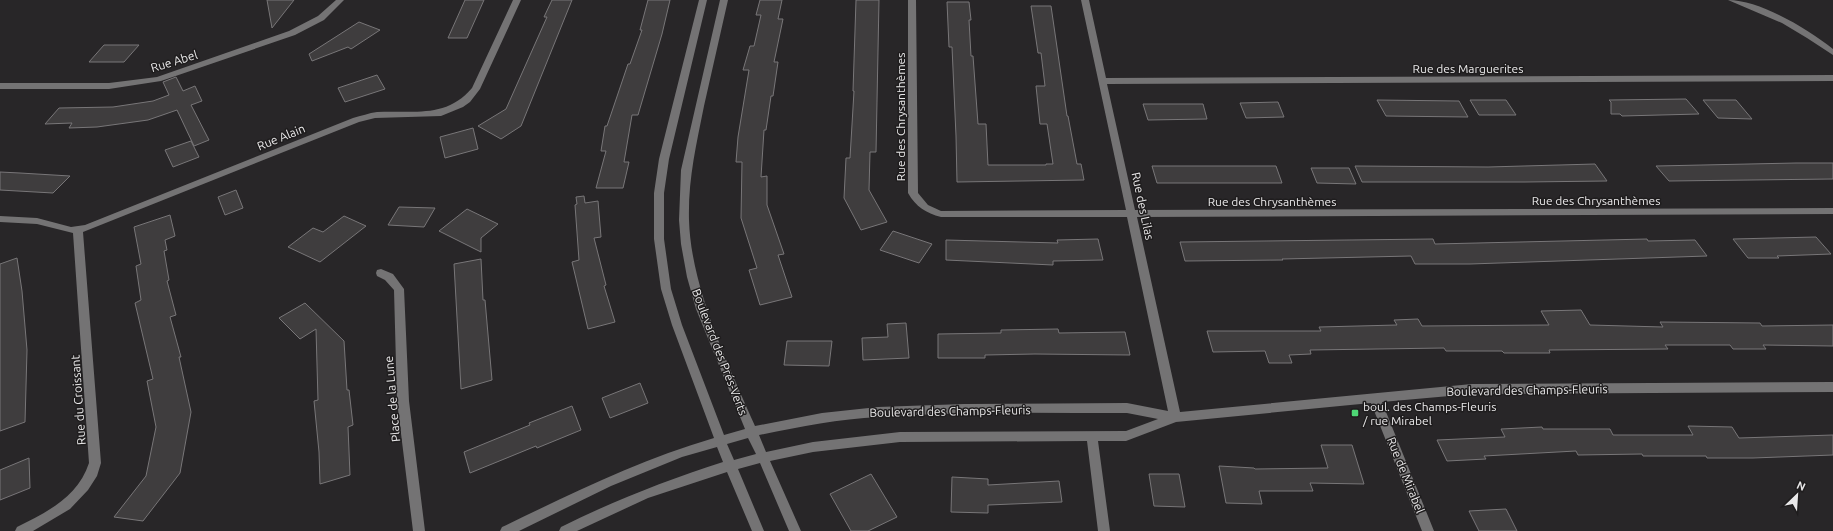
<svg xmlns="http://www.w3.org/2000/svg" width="1833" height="531" font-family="Ubuntu,sans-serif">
<rect width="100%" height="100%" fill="#282628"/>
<path fill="#3f3d3e" stroke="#787678" d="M267 0H294L272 28Z
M465 0H484L467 38H448Z
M552 0H572L521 126 501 139 478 126 506 109 547 17H544Z
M648 0H670L662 34 638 115H632L624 162H629L623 188H596L606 151H601L605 126H607L628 64H630L642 30H640Z
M760 0H782L778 19H783L774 62H778L773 96H771L766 130H764L761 177 767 176V205L784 254 778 255 792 297 760 305 749 270 757 268 741 218 742 162H736L738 137 749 70H743L750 46H754L761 15H756Z
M856 0H879L876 152H870L869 190 887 222 861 230 844 198 846 158H850L854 91H853Z
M947 2H969L971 20H969L971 56H973L978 124H986L988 165H1046V164H1053L1047 124H1040L1036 86H1045L1041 53H1038L1031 6H1051L1067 116H1068L1077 164H1081L1084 180 957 182 956 136 952 47H949Z
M359 22 380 30 351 49 348 47 312 61 309 54Z
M104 45H139L124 62H89Z
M377 75 385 89 345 102 338 88Z
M176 77 183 91 195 86 202 101 191 105 209 140 194 146 177 110 148 120 97 127 69 128 72 123 45 124 59 108 113 107 153 101 169 95 163 82Z
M1686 99 1699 114 1622 116 1620 114H1611V102L1609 100Z
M1377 100 1459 101 1468 117 1386 116Z
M1470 100H1506L1516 115H1479Z
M1703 100H1736L1752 119 1718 118Z
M1278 102 1284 117 1246 118 1240 103Z
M1143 104H1203L1207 119 1148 120Z
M473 128 478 149 445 158 440 137Z
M191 141 199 157 173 167 165 150Z
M1796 163H1833V179L1669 181 1656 166Z
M1595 164 1607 181 1525 182H1362L1355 166 1488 167Z
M1152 166H1276L1282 183H1157Z
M1311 168H1349L1356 184 1317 183Z
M0 172 20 173 70 176 53 193 0 190Z
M236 190 243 208 225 215 218 197Z
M584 196 585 203 598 201 601 237 594 238 606 285 604 286 615 322 588 329 572 262 579 260 575 205 577 204 576 197Z
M399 207 435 208 424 227 388 225Z
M467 209 498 224 481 238V252L439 231Z
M170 215 175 236 165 240 167 250 164 251 169 280 167 281 176 315 170 317 181 357H179L191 412 180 473 143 521 114 517 146 476 156 427 147 381 153 379 135 303 141 300 136 266 141 264 134 227Z
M344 216 366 226 320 262 288 247 313 228 323 232Z
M893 231 932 244 919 263 880 250Z
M1816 237 1831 254 1777 256 1779 258H1748L1733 239Z
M1098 239 1103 260 1053 261V265L946 260V240L1058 243 1057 240Z
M1433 239 1435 244 1647 239 1648 241 1695 240 1707 256 1470 264H1415L1411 256 1282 259 1283 260 1185 261 1180 242Z
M17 258 22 291 27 350 25 422 0 431V264Z
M481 259 483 300H485L492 380 461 389 454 264Z
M305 303 344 341 347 390H349L353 425 348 427 350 475 320 484 319 452 314 401 318 400 316 329 300 339 279 318Z
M1581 310 1590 325 1663 327 1660 322 1760 323 1762 326 1833 325V346L1763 345 1766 349H1733L1730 345H1665L1668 349 1549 350 1550 353H1504L1502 351H1446L1444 348 1310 350 1311 354 1289 355 1292 363H1269L1265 351 1213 352 1207 331H1321L1319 327 1397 325 1394 320 1418 319 1422 326 1549 325 1541 311Z
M906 323 909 358 863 360 862 338 888 337 887 324Z
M1058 329 1059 333 1125 332 1130 355 1035 354 985 355V358H938V334L1001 333V330Z
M787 341H832L829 366 784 365Z
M640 383 648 403 610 418 602 398Z
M572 406 581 430 537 448 536 446 470 473 464 452 530 425 529 423Z
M1688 426 1732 427 1739 438 1833 435V455L1753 458H1707L1706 456H1643L1642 454 1578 455 1576 451 1484 456 1486 459 1447 461 1437 440 1505 437 1501 429 1542 427 1543 429H1610L1613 435H1693Z
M1321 445H1352L1364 484 1310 483 1313 491H1259L1262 504 1226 503 1219 466 1254 468 1255 469 1328 468Z
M29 458 30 488 0 500V470Z
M871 474 897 517 868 531H851L830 494Z
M1149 474H1179L1185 507 1154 506Z
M952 477 988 479V485L1059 481 1062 502 988 505V513L951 512Z
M1506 509 1517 531H1479L1469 511Z"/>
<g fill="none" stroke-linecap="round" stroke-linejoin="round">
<path fill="#747374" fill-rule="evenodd" d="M336 0H344L324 20 295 35 161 81 109 89H0V83H109L157 77 289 31 318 16Z
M513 0H521L480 89 470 102 463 107 441 116 375 118 359 122 83 232 101 463 97 476 88 490 70 509 33 531H15L17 527C47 512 78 497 89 463L73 233 37 224 0 222V216L37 218 71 227 85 225 353 118C361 116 369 113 377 112 413 110 446 119 472 88Z
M699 0H707L669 159 664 193V239L671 289 682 325 724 435 745 429 696 309 687 277 681 244 679 220 681 170 720 0H728C720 35 712 71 704 106 696 146 688 180 689 220 691 288 728 364 755 426L822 413 878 407 964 404 1127 403 1168 411 1127 217H941C926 213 916 207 908 193V0H916L918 193 928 205 941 211 1126 210 1081 0H1089L1106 78 1833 75V81L1107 84 1135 210 1833 208V214L1137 217 1180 412 1472 384 1833 382V392L1472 394 1382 402 1434 531H1422L1371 403 1176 422 1126 441H1098L1110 531H1098L1087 441 900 442 813 452 770 461 801 531H789L760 463 738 469 764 531H752L727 472 648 498 577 531H559L561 527C613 501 667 480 723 462L717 447 682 457 611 486 519 531H500L502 527C571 494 639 460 714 438L672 325 661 289 654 239V193L659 159ZM1127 413 1158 419 1126 431 900 432 813 442 766 452 759 435C799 427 838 419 879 417 961 411 1044 413 1127 413ZM748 438 756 454 734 460 727 444Z
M1728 0C1760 0 1808 29 1833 49V55L1807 38 1782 23Z
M381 269 393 274 404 289 409 401 425 531H413L397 401 394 290 385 280 377 276 376 273 377 270Z"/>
</g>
<rect fill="#4ed675" stroke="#1f1d1e" stroke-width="1.5" x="1351" y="409" width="8" height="8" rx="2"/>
<g text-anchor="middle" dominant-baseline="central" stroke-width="3" stroke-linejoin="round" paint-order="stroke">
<g font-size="12" fill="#e9e8e9" stroke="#1f1d1e">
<text transform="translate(174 61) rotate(-17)">Rue Abel</text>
<text x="1468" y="68">Rue des Marguerites</text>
<text transform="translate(900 117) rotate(-90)">Rue des Chrysanthèmes</text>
<text transform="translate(281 137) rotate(-22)">Rue Alain</text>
<text x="1596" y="200">Rue des Chrysanthèmes</text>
<text x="1272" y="201">Rue des Chrysanthèmes</text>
<text transform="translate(1143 206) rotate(78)">Rue des Lilas</text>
<text transform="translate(720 352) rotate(69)">Boulevard des Prés-Verts</text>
<text transform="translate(1527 390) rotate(-1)">Boulevard des Champs-Fleuris</text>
<text transform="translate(392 399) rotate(-95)">Place de la Lune</text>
<text transform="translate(78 400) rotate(-94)">Rue du Croissant</text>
<text transform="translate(950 411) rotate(-1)">Boulevard des Champs-Fleuris</text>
<text transform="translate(1406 475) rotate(68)">Rue de Mirabel</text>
</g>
<g font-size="12" fill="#e9e8e9" stroke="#1f1d1e" text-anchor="start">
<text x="1363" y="406">boul. des Champs-Fleuris<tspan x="1363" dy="14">/ rue Mirabel</tspan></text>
</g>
</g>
<g transform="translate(1797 495) rotate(25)" stroke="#1f1d1e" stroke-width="3" paint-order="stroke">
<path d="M0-3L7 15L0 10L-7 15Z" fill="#e9e8e9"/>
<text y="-6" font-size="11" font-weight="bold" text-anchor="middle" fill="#e9e8e9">N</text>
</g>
</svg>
